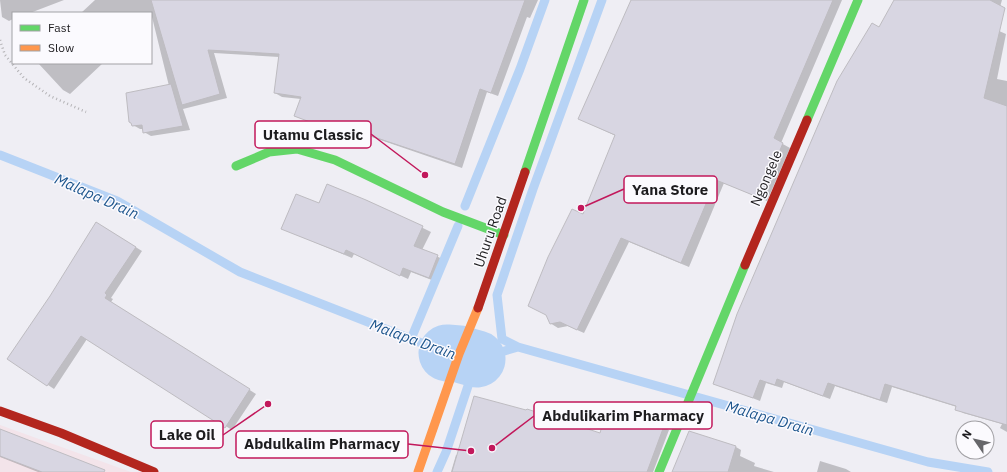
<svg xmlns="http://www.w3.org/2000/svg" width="1007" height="472" font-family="'IBM Plex Sans',sans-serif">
<rect width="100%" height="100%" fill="#efeef4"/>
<path fill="#f3e4ea" d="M0 425 131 472H0Z"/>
<path fill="#0003" d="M0 0H64L30 13H13V19L9 21 2 17Z
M95 0H538L530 18 527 17 498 96 487 92 462 168 363 134 360 141 295 116 301 99 282 97 275 93 279 57 214 53 227 98 183 109 190 130 151 136 144 132V129H140L133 125 169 86 151 13H81Z
M632 0H842L781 143 790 148 767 201 724 183 689 267 629 242 584 333 568 326 558 328 550 323 583 215 616 136 579 119Z
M895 0H928L1006 34 997 79 1007 81V432L1000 428 1002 424 963 413 957 409V407L892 387 887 403 835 386 830 399 784 382 782 388 766 383 760 401 714 383 879 28Z
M978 0H1002L998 14Z
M38 63H103L70 94 63 90Z
M366 200 431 232 422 250 445 260 437 282 411 272 408 279 354 254 352 258 283 229 320 205Z
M103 227 142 251 111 298 113 299 111 302 256 394 232 430 87 339 54 389 9 359Z
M664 427 669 430 653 472H451L456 455 601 434Z
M0 430 105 472H38L0 457Z
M736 447 741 450 740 456 755 463 754 466 774 472H673Z
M820 461 846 469 851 472H817Z"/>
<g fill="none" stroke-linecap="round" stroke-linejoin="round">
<path stroke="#b7d3f5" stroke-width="9" d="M0 155 117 201 240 272 447 353
M465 206 520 69 545 0
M411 339 458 226
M518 347 502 339 497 295 533 189 602 0
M437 472 446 452 477 359 518 347 928 462 988 472"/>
<path stroke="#b7d3f5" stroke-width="57" d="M447 353 459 354 477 359"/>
</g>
<path fill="#d8d6e2" stroke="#bebcc1" d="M151 0H525L491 93 480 89 455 164 356 131 353 138 294 116 301 97 274 93 279 54 208 50 220 94 182 105Z
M631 0H833L774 138 783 143 760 198 716 180 681 263 621 238 577 330 560 322 550 324 546 315 528 306 548 257 572 209 583 214 615 135 578 119Z
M894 0H990L1005 8 984 98 1007 106V425L955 410 956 406 885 384 880 400 828 383 823 396 777 379 775 385 760 380 753 398 713 384 737 314 837 81 872 23 879 27Z
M171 84 183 126 143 133 142 125 132 126 131 123 129 122 126 93Z
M327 184 366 200 423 226 414 246 438 255 429 278 403 268 400 276 346 250 344 254 281 229 296 194 319 203Z
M96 222 136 247 105 293 107 295 105 298 250 389 225 428 81 336 47 386 7 359 50 296Z
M474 396 526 410 527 409 600 433 607 409 664 426 647 472H452Z
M0 429 105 470 104 472H42L0 456Z
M689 431 736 446 728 472H672Z"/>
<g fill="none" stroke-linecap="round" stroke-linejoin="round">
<path stroke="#b3b2b5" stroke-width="2.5" stroke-dasharray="1 3" stroke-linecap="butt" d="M0 40 5 55 24 78 50 96 86 112"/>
<path stroke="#63d668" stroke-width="9" d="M807 120 858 0
M236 166 269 152 297 149 335 160 443 212 504 235
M525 172 584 0
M659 472 745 265"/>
<path stroke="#ff974d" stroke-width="9" d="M418 472 459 354 478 308"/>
<path stroke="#b3261e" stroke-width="9" d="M745 265 807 120
M478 308 525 172
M0 411 61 433 154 472"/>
</g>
<g text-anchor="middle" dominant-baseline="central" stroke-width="3" stroke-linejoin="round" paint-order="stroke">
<g font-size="14" fill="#1d1c1f" stroke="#fbfafe">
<text transform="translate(766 178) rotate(-67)">Ngongele</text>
<text transform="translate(490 232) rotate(-71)">Uhuru Road</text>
</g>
<g font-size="15" font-style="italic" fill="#1e568d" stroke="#fbfafe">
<text transform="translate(97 196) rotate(24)">Malapa Drain</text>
<text transform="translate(413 339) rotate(20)">Malapa Drain</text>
<text transform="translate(770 418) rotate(16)">Malapa Drain</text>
</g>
</g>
<path fill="none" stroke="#c2185b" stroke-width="1.5" d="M425 175L371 134M581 208L624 189M492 448L534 416M268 404L223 435M471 451L408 444"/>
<g fill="#c2185b" stroke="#fbfafe" stroke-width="1.5">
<circle cx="425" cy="175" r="4"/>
<circle cx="581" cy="208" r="4"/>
<circle cx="492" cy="448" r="4"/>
<circle cx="268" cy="404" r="4"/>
<circle cx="471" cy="451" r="4"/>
</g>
<g fill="#fbfafe" stroke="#c2185b" stroke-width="1.5">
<rect x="255" y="121" width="116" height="27" rx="4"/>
<rect x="624" y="176" width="93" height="27" rx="4"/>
<rect x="534" y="402" width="178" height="27" rx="4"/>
<rect x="151" y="421" width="72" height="27" rx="4"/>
<rect x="236" y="431" width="172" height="27" rx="4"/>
</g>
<g font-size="15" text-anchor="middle" font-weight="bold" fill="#1d1c1f">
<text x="313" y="140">Utamu Classic</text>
<text x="670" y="195">Yana Store</text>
<text x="623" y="421">Abdulikarim Pharmacy</text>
<text x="187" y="440">Lake Oil</text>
<text x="322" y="449">Abdulkalim Pharmacy</text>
</g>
<rect x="12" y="12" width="140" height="52" fill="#fbfafe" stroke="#a2a1a5"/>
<rect x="20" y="25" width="20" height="6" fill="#63d668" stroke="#a2a1a5"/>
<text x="48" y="32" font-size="12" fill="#1d1c1f">Fast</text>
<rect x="20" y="45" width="20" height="6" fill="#ff974d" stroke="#a2a1a5"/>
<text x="48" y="52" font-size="12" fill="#1d1c1f">Slow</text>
<g transform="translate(975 440) rotate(304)"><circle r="19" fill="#fbfafe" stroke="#a2a1a5"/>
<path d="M0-3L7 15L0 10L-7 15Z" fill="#66666a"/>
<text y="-6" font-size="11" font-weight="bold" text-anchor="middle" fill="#1d1c1f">N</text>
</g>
</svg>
